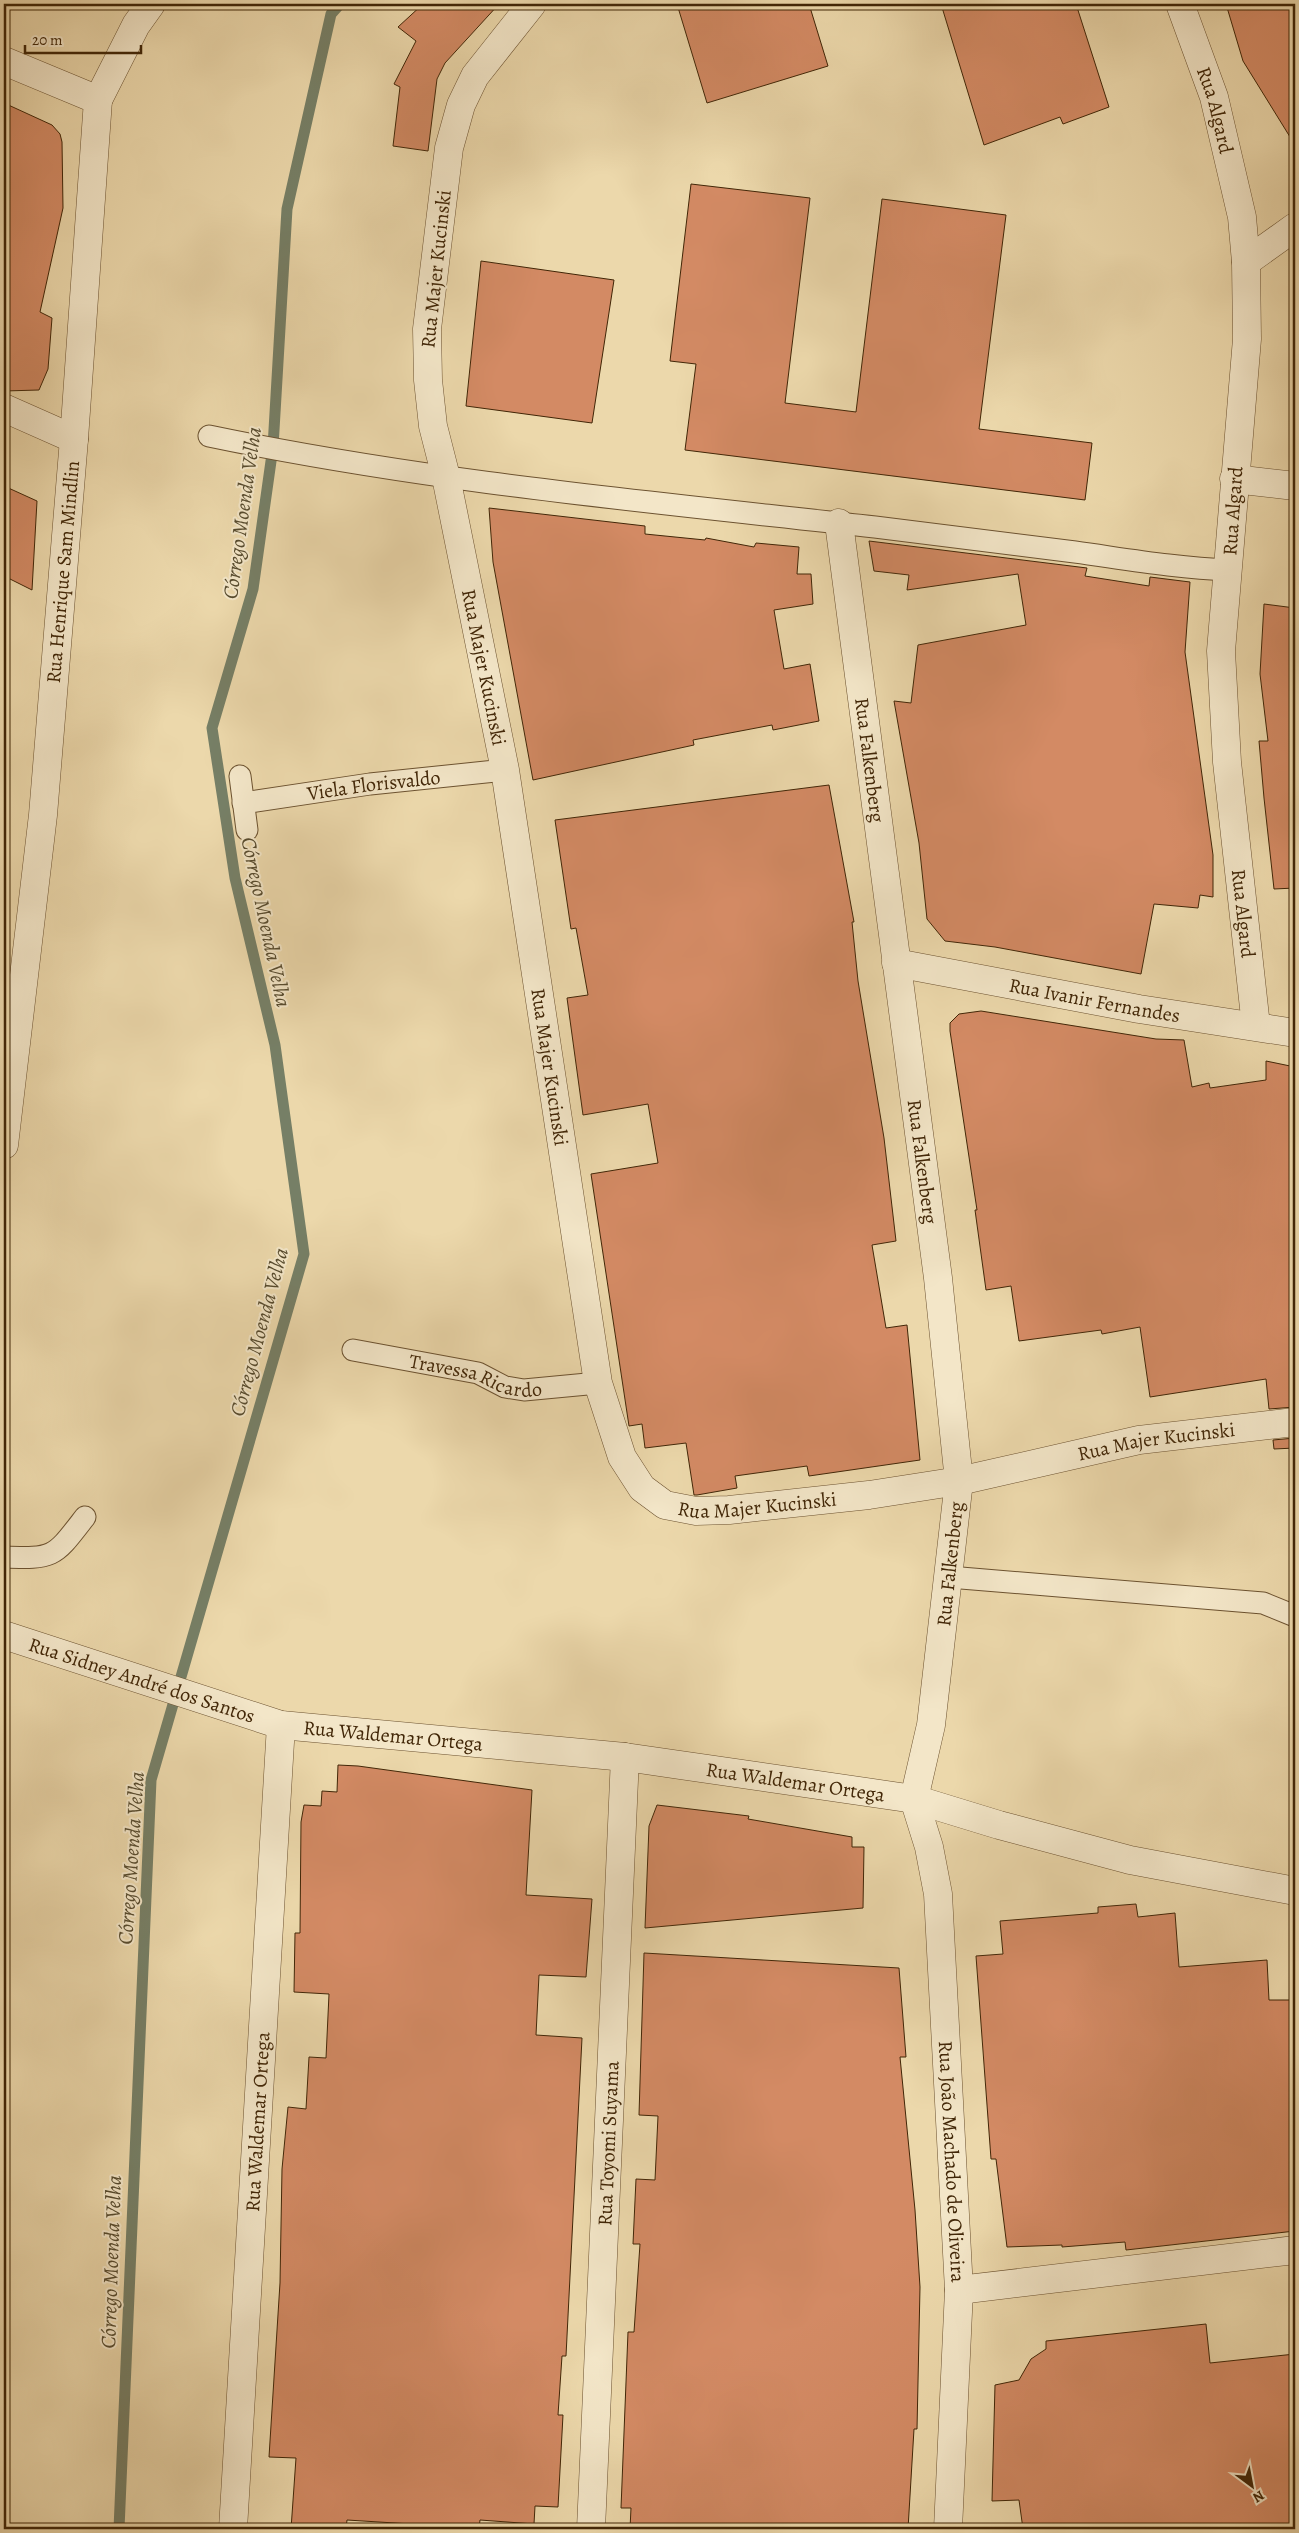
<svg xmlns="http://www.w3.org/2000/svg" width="1299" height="2533" font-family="Alegreya,serif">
<rect width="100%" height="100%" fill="#ecd8ab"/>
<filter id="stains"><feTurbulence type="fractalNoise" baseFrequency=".004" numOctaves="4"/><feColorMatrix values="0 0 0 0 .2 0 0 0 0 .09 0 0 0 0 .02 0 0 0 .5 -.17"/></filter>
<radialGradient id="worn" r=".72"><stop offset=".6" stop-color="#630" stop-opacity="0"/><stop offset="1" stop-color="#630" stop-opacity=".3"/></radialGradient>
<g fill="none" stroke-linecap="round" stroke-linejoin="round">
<path stroke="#767f66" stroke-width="11" d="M119 2529 151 1780 304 1254 275 1045 235 878 212 728 253 589 273 447 287 209 331 14 340 4"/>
</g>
<path fill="#d38a64" stroke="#412607" d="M423 4H499L445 63 437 79 428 151 393 146 400 87 394 84 416 41 398 27Z
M677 4H809L828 66 707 103Z
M941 4H1076L1109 107 1063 124 1060 117 984 145Z
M1226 4H1295V145L1243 61Z
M4 103 52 125 60 134 62 142 63 208 40 312 52 318 48 369 39 390 4 391Z
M691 184 810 198 785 403 856 412 882 199 1006 215 979 429 1092 443 1085 500 685 450 696 364 670 361Z
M481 261 614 280 592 423 466 406Z
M4 486 37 501 32 590 4 576Z
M489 508 645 526V534L705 540 706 538 754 547 756 543 799 547 797 574H811L813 604 774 610 784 669 810 664 819 721 773 730 772 725 693 740 694 745 533 780 493 562Z
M869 541 1087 568 1085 576 1149 586 1150 577 1190 582 1185 652 1213 855V897L1200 895 1198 908 1154 904 1141 974 995 947 945 941 927 919 919 843 894 701 911 703 918 645 1026 625 1018 574 907 590 909 575 874 571Z
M1264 604 1295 608V888L1274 889 1264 798 1259 741H1268L1260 674Z
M829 785 854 922H852L858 981 884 1138 896 1241 872 1245 886 1328 907 1325 920 1460 809 1476 807 1466 735 1476 737 1488 697 1495H694L686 1443 645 1448 642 1424 629 1426 591 1174 658 1163 648 1104 583 1115 567 998 588 995 576 928 571 929 555 820Z
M981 1011 1156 1039 1184 1040 1192 1087 1209 1083 1210 1088 1266 1080V1061L1295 1067V1407L1269 1409 1266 1379 1150 1397 1140 1327 1102 1334 1101 1330 1019 1341 1011 1286 986 1290 975 1210H977L950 1031V1023L959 1014Z
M1295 1438V1448L1274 1449 1273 1440Z
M338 1765 358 1766 532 1790 526 1895 592 1899 586 1977 539 1975 536 2035 582 2038 566 2356H562L558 2415H563L558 2507 535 2506 534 2524 480 2520 479 2529H410L411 2524 347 2520 346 2529H291L296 2458 269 2457 280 2283 282 2169 288 2107 306 2109 309 2057 326 2058 329 1994 294 1992 295 1933H300L301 1822 304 1805 321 1806 322 1791 337 1792Z
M657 1805 749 1816 748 1819 852 1837V1847H864L863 1908 645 1928 649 1826Z
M1136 1904 1138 1917 1175 1913 1179 1967 1267 1960 1269 2000H1295V2231L1126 2250 1125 2242 1062 2247V2245L1007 2247 996 2159H991L976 1956 1003 1954 1000 1921 1098 1913V1907Z
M644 1953 899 1968 906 2057H900L915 2210 920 2287 917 2429H914L908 2529H630L631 2508H621L628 2332H634L640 2244H633L636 2179 655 2180 658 2116 639 2115Z
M1206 2324 1210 2363 1295 2354V2529H1023L1019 2500 992 2501 995 2385 1019 2380 1031 2359 1046 2349V2341Z"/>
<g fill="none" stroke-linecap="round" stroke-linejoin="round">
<g stroke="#6c5230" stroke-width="23">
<g id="service">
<path d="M209 436C429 482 652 502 875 527 941 535 1008 543 1075 552 1126 559 1177 568 1229 570"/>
<path d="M240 776 247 830"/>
<path id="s1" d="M243 803 370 784 505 770"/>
<path id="s2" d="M353 1350 478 1373 505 1387 524 1390 598 1383"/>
<path d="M4 1557C55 1559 54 1557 85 1517"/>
<path d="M949 1577 1263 1603 1295 1616"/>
</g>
</g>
<g stroke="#6c5230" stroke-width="29">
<g id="minor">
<path id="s3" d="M532 4 475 76 461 105 449 148 427 329 428 380 433 426 446 477 505 770 598 1383 622 1457 642 1488 665 1505 696 1511 729 1510 869 1495 959 1481 1139 1440 1295 1422"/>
<path id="s4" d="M1180 4 1214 97 1242 217 1246 262 1247 339 1221 651 1227 762 1256 1026"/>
<path d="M98 100 136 25 151 4"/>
<path d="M1246 262 1295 227"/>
<path d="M4 408 74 439"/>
<path d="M1234 479 1295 486"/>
<path id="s5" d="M839 523 938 1278 959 1481 931 1725 914 1799"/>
<path id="s6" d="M896 963 1139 1009 1295 1033"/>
<path id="s7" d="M4 1635 281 1725 625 1757 914 1799 999 1825 1130 1860 1295 1891"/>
<path id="s8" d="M914 1799 929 1847 938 1894 959 2290 948 2529"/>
<path d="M959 2290 1295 2250"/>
<path id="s9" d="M233 2529 281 1725"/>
<path id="s10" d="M591 2529 625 1757"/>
</g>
</g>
<g stroke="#6c5230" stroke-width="29">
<path id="tertiary" d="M4 61 98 100 74 439 43 815 4 1145"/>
</g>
<use href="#service" stroke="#f3e6c8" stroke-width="21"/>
<use href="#minor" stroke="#f3e6c8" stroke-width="28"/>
<use href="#tertiary" stroke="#f3e6c8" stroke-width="28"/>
</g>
<g text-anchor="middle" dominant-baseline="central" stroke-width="4" stroke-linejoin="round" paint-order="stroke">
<g font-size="20" fill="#412607" stroke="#f3e6c8">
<text stroke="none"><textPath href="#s4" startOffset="112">Rua Algard</textPath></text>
<text transform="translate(436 269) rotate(-84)">Rua Majer Kucinski</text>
<text transform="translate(1233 511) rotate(-86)">Rua Algard</text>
<text transform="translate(63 572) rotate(-85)">Rua Henrique Sam Mindlin</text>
<text stroke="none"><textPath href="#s3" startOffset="695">Rua Majer Kucinski</textPath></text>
<text stroke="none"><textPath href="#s5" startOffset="239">Rua Falkenberg</textPath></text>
<text stroke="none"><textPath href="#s1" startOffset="132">Viela Florisvaldo</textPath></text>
<text stroke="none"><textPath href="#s4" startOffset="921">Rua Algard</textPath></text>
<text stroke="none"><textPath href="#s6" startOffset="202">Rua Ivanir Fernandes</textPath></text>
<text stroke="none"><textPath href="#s3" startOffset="1100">Rua Majer Kucinski</textPath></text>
<text stroke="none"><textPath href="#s5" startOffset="644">Rua Falkenberg</textPath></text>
<text stroke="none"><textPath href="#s2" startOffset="126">Travessa Ricardo</textPath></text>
<text stroke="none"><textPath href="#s3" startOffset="2061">Rua Majer Kucinski</textPath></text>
<text stroke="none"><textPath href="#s3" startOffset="1656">Rua Majer Kucinski</textPath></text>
<text transform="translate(950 1564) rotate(-84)">Rua Falkenberg</text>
<text stroke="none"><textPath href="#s7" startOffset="145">Rua Sidney André dos Santos</textPath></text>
<text stroke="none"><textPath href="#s7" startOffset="404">Rua Waldemar Ortega</textPath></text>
<text stroke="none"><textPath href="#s7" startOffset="809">Rua Waldemar Ortega</textPath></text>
<text stroke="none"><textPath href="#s9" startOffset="408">Rua Waldemar Ortega</textPath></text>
<text stroke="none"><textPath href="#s10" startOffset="386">Rua Toyomi Suyama</textPath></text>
<text stroke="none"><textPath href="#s8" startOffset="366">Rua João Machado de Oliveira</textPath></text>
</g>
<g font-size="21" font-style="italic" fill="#574b2e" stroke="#f3e6c8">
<text transform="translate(242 513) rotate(-82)">Córrego Moenda Velha</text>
<text transform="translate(266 922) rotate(78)">Córrego Moenda Velha</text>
<text transform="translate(259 1332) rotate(-75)">Córrego Moenda Velha</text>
<text transform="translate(131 1858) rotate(-86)">Córrego Moenda Velha</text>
<text transform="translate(111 2262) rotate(-88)">Córrego Moenda Velha</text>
</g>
</g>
<rect width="1299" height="2533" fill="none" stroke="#ecd8ab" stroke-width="20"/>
<rect x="5" y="5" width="1289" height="2523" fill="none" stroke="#412607" stroke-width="2.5"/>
<rect x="10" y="10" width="1279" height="2513" fill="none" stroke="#412607"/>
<g transform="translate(1252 2486) rotate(148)" stroke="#f3e6c8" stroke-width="4" paint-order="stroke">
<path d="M0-4L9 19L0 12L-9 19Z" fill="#412607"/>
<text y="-8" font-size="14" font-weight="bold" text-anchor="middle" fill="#412607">N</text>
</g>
<path d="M25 45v8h116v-8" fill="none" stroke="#412607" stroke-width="2.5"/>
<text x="32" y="45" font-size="15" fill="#412607" stroke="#f3e6c8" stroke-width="4" paint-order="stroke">20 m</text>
<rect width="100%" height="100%" filter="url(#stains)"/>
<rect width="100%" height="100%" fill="url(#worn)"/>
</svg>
